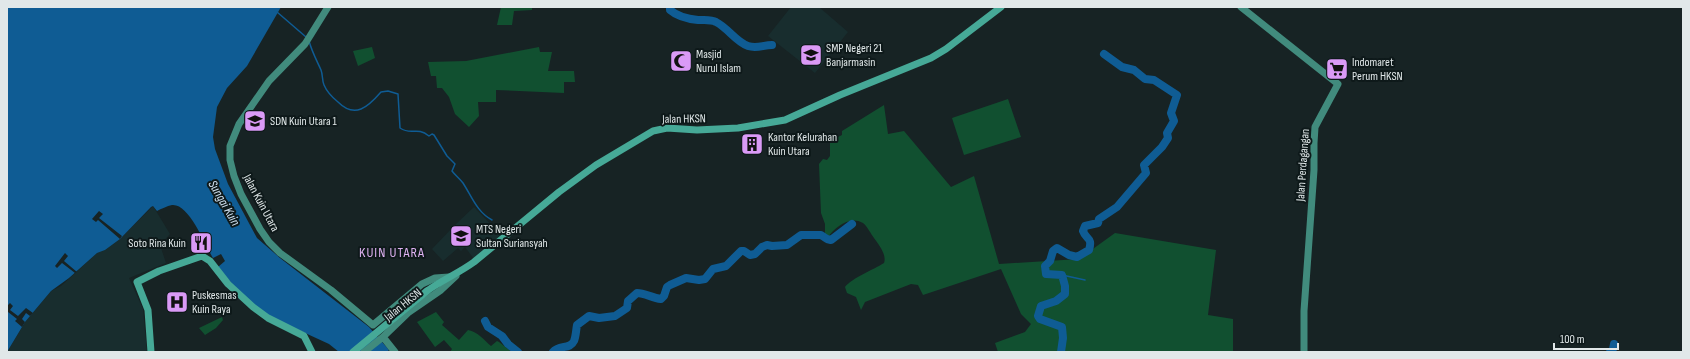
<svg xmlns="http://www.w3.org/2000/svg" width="1690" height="359" font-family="'Sofia Sans Condensed',sans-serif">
<rect width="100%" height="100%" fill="#172324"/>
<path fill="#182d2e" d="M791 7H819L848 32 815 73 768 36Z
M153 206 170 234 160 245 166 263 129 278 143 309 147 352H7L25 322 51 291 61 286 97 253 105 250 120 239Z
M474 207 501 235 474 259 465 247 461 251 458 248 443 261 432 249 456 224Z"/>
<path fill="#115030" d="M501 7H532V10L514 11 512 25H497Z
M372 47 375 58 358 66 353 51Z
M539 47 540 52H552L548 71H574L575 82H564V93L496 90V102H478L479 116 469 127 455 114 449 97 442 88H437L436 76H431L428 62 466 61Z
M1008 99 1021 137 964 155 952 118Z
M884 105 888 134 904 131 951 187 974 176 999 264 1079 259 1115 233 1216 250 1208 315 1233 319V352H998L995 343 1025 332 1031 324 1021 314 1001 269 923 295 918 285 911 284 865 302 861 310 856 297 847 293 845 287C852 278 873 270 884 263 887 255 879 245 874 238 871 234 867 226 863 223 850 215 835 227 828 237L825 236V224L821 213 819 164 823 159 827 160 830 156V141L842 135V131Z
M436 312 444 322 442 325 459 340 468 330C478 332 484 340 491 346L497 341 499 342 512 352H450L452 349 444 340 435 347 417 322Z
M222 317 223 320 216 328 205 335 199 328Z"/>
<path fill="#0f5c94" d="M7 7H281L247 66 227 88 217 107 213 137 215 149 228 184 257 238 280 258 369 327 389 350 387 352H339L329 344 266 315 238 291 218 267 225 261 221 254 213 258C205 245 189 203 172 205 167 206 161 209 157 211L153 206 151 207 120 239 105 250 97 253 69 278 51 291 25 322 7 352Z"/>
<path fill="#172324" d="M99 211 103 214 99 218 122 236 120 239 98 220 96 222 92 219Z
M65 253 68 256 64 261 77 272 75 273 62 263 57 268 55 266Z
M10 303 13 306 10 310 18 316 26 308 33 313 30 316 26 313 22 319 25 322 22 327 15 321 17 319 8 312 7 313V306Z"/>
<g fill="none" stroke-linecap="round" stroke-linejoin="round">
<path stroke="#0f5c94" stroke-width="1.5" d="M277 12 306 37
M309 41C312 52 317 61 321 70 323 75 322 81 324 85 327 92 333 98 338 102 355 119 368 107 381 92L388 91 398 94 400 128C412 136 416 126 429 136L432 134 434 135 447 156 455 164 452 171C455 175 460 179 463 183 472 197 477 212 492 220
M1062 275 1085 280"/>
<path stroke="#0f5c94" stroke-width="8" d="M670 7V10C678 17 688 19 698 20 704 20 711 19 716 22 728 28 736 42 748 46 757 49 763 45 772 45
M485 321 488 327 502 336 508 344 518 352
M553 352C559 344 570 350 574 341 576 336 576 330 577 325L589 316 599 318 615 316 627 308 628 301 637 293C645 293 652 298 661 299L664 296 667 287 670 285 686 278 699 280 705 279 713 269 726 266 741 251H744L750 255 755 254 762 247 767 245 772 246 787 245 801 235H821L827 239 831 240 852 224
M1061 352 1063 338 1062 327 1040 319 1038 316 1041 306 1056 301 1065 294V286L1062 275 1046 274 1045 266 1050 261 1053 251 1057 248 1069 255 1077 257 1089 250C1093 237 1086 240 1083 231L1085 226 1098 223 1099 219 1117 207 1146 173 1144 165 1162 147 1168 138 1167 133 1174 121 1171 113 1177 95 1154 80 1145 79 1134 70 1122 67 1104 54
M1610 352 1613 349 1614 344"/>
<path stroke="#418b7d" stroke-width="7" d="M328 7 305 44 269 81 239 124 230 146V160L234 176 241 194 260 229 269 242 280 253 331 290 373 325 422 284 435 278 449 277
M1241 7 1338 84 1315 127 1314 143V170L1304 311V352
M383 337 395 352
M364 352 383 337 409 312 441 290 456 276"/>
<path stroke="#46a997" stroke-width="7" d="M427 291C442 280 459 273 474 262L559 192 596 165 653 131 667 128 697 130 738 128 785 120 840 95 931 58 946 49 1001 7
M151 352 148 310 137 282 159 271 202 256 210 261 228 284 253 307 268 318 304 336 312 352"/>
<path stroke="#46a997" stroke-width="7" d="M353 352 427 291"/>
</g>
<defs>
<g id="school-square" transform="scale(1.15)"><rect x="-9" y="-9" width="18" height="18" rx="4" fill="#da9af6" stroke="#0e191a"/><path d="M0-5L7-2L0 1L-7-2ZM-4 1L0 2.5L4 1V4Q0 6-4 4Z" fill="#111"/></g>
<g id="mosque-square" transform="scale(1.15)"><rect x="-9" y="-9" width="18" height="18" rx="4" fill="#da9af6" stroke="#0e191a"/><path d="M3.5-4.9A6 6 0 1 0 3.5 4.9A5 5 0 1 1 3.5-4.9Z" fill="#111"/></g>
<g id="supermarket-square" transform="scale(1.15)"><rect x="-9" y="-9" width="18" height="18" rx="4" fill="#da9af6" stroke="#0e191a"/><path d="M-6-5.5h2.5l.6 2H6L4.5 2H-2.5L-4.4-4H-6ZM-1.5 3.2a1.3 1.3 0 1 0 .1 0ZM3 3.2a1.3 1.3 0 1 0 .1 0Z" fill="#111"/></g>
<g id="building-square" transform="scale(1.15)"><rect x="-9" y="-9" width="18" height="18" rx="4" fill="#da9af6" stroke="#0e191a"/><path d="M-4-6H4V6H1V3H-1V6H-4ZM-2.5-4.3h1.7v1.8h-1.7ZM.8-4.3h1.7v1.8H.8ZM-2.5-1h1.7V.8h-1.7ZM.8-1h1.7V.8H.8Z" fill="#111"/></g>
<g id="restaurant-square" transform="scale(1.15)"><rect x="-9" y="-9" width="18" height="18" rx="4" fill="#da9af6" stroke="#0e191a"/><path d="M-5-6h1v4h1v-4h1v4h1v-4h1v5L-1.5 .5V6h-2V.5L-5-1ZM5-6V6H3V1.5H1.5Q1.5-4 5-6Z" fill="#111"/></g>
<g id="hospital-square" transform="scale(1.15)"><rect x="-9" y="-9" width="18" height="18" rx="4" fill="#da9af6" stroke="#0e191a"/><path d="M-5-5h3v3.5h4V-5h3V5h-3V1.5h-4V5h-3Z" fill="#111"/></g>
</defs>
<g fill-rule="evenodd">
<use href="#school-square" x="811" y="55"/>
<use href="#mosque-square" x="681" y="61"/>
<use href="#supermarket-square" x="1337" y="69"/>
<use href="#school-square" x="255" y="121"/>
<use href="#building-square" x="752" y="144"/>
<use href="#school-square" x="461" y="236"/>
<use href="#restaurant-square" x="201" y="243"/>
<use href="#hospital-square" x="177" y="302"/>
</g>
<g text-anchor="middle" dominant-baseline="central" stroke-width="4" stroke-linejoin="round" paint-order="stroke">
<g font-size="12" fill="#e1e8e9" stroke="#0e191a" text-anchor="start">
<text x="826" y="48">SMP Negeri 21<tspan x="826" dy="14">Banjarmasin</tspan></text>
<text x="696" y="54">Masjid<tspan x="696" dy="14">Nurul Islam</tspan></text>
<text x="1352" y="62">Indomaret<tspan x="1352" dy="14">Perum HKSN</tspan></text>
<text x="270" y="121">SDN Kuin Utara 1</text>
<text x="768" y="137">Kantor Kelurahan<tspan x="768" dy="14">Kuin Utara</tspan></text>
<text x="476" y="229">MTS Negeri<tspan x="476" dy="14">Sultan Suriansyah</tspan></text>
<text x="186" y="243" text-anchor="end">Soto Rina Kuin</text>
<text x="192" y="295">Puskesmas<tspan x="192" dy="14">Kuin Raya</tspan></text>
</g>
<g font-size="12" fill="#e1e8e9" stroke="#0e191a">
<text transform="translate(684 119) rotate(-1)">Jalan HKSN</text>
<text transform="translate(1303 165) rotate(-86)">Jalan Perdagangan</text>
<text transform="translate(261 203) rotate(62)">Jalan Kuin Utara</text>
<text transform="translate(403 305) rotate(-39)">Jalan HKSN</text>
</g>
<g font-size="13" font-style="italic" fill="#d2e3f3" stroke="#0e191a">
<text transform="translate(224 203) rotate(60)">Sungai Kuin</text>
</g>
<g font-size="14" letter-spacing="1" fill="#deb1f1" stroke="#0e191a">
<text x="392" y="252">KUIN UTARA</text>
</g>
</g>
<rect width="1690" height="359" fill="none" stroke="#e1e8e9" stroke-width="16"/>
<path d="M1554 343v6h64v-6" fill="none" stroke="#e1e8e9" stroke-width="2"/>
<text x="1560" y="343" font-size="12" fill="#e1e8e9" stroke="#0e191a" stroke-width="3" paint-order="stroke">100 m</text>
</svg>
